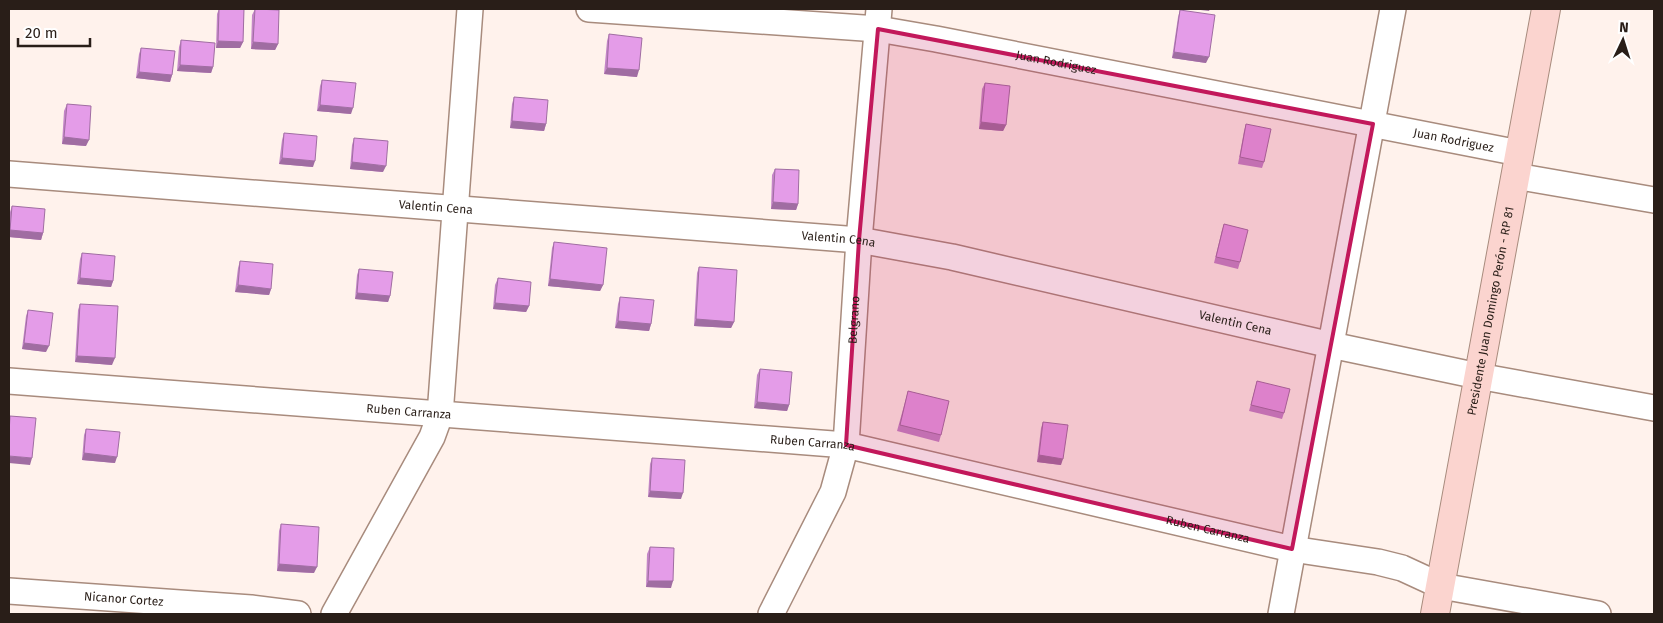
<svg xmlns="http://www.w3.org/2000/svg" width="1663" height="623" font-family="'Fira Sans',sans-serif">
<rect width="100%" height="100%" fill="#fff2ec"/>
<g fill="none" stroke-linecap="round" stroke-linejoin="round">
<g stroke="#a88b7d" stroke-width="28">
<g id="street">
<path id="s1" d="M589 9 878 29 936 39 1519 153"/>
<path id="s2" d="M9 174 859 240 952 257 1331 345 1478 376 1654 408"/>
<path d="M1515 176 1654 200"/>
<path id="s3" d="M9 381 846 445 1292 549 1378 562 1402 568 1441 586 1598 614"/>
<path id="s4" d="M9 591 251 608 298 614"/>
<path d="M334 614 432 437 440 415 470 9"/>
<path id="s5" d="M771 614 833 492 846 445 859 240 879 9"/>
<path d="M1281 614 1393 9"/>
</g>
</g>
<g stroke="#a88b7d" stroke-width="30">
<g id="secondary">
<path id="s6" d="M1435 614 1546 9"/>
</g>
</g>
<use href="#street" stroke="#fff" stroke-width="25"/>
<use href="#secondary" stroke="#fbd4cf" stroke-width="28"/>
</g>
<path fill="#c486c8" d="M219 9H244L243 42 240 48H216L217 14Z
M255 9 278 44 275 50 251 49 252 15Z
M1180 10 1206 63 1172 58 1178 17Z
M609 34 637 77 604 74 607 41Z
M181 40 213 67 211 73 177 71 179 47Z
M141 48 172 75 170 82 136 78 139 54Z
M322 80 351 114 317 111 320 86Z
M985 83 1006 125 1003 131 979 129 982 89Z
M514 97 546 124 544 131 510 128 512 104Z
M67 104 86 146 62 144 64 111Z
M1246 124 1264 162 1262 168 1238 164 1244 131Z
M284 133 313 167 279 164 282 140Z
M354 138 383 172 350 169 352 145Z
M775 169 798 204 796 210 771 209 772 175Z
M12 206 43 233 41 240 9 237 10 212Z
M1224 224 1240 262 1238 269 1214 263 1222 230Z
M554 242 603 285 600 291 548 286 552 248Z
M82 253 113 281 111 287 77 284 80 259Z
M240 261 271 289 269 295 235 292 238 268Z
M699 267 734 322 731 328 694 326 697 273Z
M359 269 390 296 388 302 355 299 357 275Z
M498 278 529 306 526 312 493 309 495 285Z
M620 297 651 324 649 331 615 328 618 304Z
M80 304 112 365 75 362 78 310Z
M28 310 46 352 22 349 26 316Z
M760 369 789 405 787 411 754 408 757 375Z
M1257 381 1284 413 1282 419 1249 411Z
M908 391 941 435 939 442 897 431Z
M1043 422 1061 465 1037 462 1041 428Z
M86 429 115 463 82 460 84 435Z
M652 458 681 499 648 497 650 464Z
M281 524 314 573 277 571 279 531Z
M650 547 671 588 646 587 647 554Z"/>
<path fill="#a06da2" d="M1192 9H1210L1209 11Z
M218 41 243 42 240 48H216Z
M253 42 278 44 275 50 251 49Z
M1174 52 1209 57 1206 63 1172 58Z
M180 65 213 67 211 73 177 71Z
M607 68 639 70 637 77 604 74Z
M139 72 172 75 170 82 136 78Z
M320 105 353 108 351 114 317 111Z
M512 121 546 124 544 131 510 128Z
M981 122 1006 125 1003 131 979 129Z
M64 137 89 140 86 146 62 144Z
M282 158 315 161 313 167 279 164Z
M352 162 386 166 383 172 350 169Z
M773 202 798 204 796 210 771 209Z
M10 230 43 233 41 240 9 237Z
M80 278 113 281 111 287 77 284Z
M550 279 603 285 600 291 548 286Z
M238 285 271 289 269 295 235 292Z
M357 293 390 296 388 302 355 299Z
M495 303 529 306 526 312 493 309Z
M696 319 734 322 731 328 694 326Z
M618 321 651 324 649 331 615 328Z
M24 343 49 346 46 352 22 349Z
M77 356 115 358 112 365 75 362Z
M757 402 789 405 787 411 754 408Z
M84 453 117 457 115 463 82 460Z
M1039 455 1063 459 1061 465 1037 462Z
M9 456 32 458 30 465 9 463Z
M650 491 683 493 681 499 648 497Z
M279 564 317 567 314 573 277 571Z
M648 581H673L671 588 646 587Z"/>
<path fill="#e49ce8" stroke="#a06da2" d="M219 9H244L243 42 218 41Z
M255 9 279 10 278 44 253 42Z
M1180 10 1215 15 1209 57 1174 52Z
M609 34 642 38 639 70 607 68Z
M181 40 215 43 213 67 180 65Z
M141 48 175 51 172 75 139 72Z
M322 80 356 83 353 108 320 105Z
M985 83 1010 86 1006 125 981 122Z
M514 97 548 100 546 124 512 121Z
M67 104 91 106 89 140 64 137Z
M1246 124 1271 129 1264 162 1240 157Z
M284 133 317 136 315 161 282 158Z
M354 138 388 141 386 166 352 162Z
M775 169 799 170 798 204 773 202Z
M12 206 45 209 43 233 10 230Z
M1224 224 1248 230 1240 262 1216 257Z
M554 242 607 248 603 285 550 279Z
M82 253 115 256 113 281 80 278Z
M240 261 273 264 271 289 238 285Z
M699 267 737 270 734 322 696 319Z
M359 269 393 272 390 296 357 293Z
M498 278 531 282 529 306 495 303Z
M620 297 654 300 651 324 618 321Z
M80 304 118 306 115 358 77 356Z
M28 310 53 313 49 346 24 343Z
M760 369 792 372 789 405 757 402Z
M1257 381 1290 389 1284 413 1251 405Z
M908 391 949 401 941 435 900 425Z
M10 416 36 418 32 458 9 456V434Z
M1043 422 1068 425 1063 459 1039 455Z
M86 429 120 432 117 457 84 453Z
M652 458 685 460 683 493 650 491Z
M281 524 319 527 317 567 279 564Z
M650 547 674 548 673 581H648Z"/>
<path fill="#c2185b" fill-opacity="0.2" stroke="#c2185b" stroke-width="4" stroke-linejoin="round" d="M878 29 1373 124 1292 549 846 445 859 240Z"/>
<g text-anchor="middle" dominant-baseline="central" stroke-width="4" stroke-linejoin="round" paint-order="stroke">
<g font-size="12" fill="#291e18" stroke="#fff">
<text stroke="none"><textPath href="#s1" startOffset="471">Juan Rodriguez</textPath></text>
<text stroke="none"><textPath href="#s1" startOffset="876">Juan Rodriguez</textPath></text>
<text stroke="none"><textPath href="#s2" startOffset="428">Valentin Cena</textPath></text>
<text stroke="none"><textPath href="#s2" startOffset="832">Valentin Cena</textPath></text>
<text stroke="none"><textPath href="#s6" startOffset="308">Presidente Juan Domingo Perón - RP 81</textPath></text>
<text stroke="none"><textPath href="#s5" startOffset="311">Belgrano</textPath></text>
<text stroke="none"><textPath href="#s2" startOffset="1238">Valentin Cena</textPath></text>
<text stroke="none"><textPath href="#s3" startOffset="401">Ruben Carranza</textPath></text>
<text stroke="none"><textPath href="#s3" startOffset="806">Ruben Carranza</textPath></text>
<text stroke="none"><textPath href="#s3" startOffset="1211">Ruben Carranza</textPath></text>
<text stroke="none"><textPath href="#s4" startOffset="115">Nicanor Cortez</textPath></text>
</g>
</g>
<rect width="1663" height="623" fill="none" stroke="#291e18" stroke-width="20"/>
<g transform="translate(1623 40) rotate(4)" stroke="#ffffff" stroke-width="4" paint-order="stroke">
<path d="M0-4L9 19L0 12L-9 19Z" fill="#291e18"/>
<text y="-8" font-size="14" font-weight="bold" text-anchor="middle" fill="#291e18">N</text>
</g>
<path d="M18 38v8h72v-8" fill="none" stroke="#291e18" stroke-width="2.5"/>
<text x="25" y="38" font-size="15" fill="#291e18" stroke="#ffffff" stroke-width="4" paint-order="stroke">20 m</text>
</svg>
